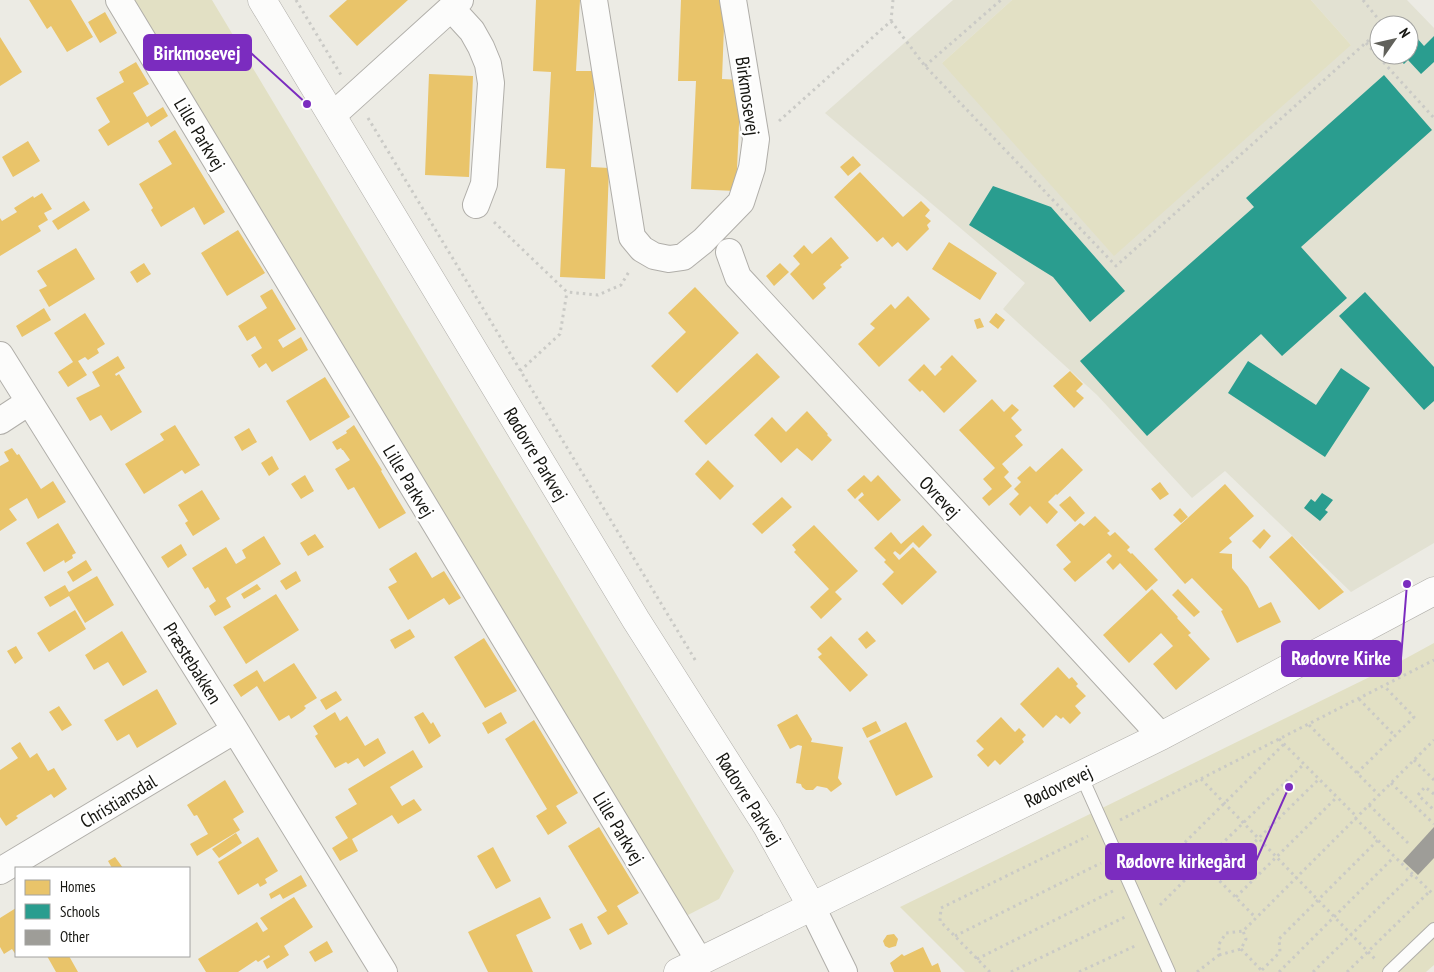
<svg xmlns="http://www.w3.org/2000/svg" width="1434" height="972" font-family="'PT Sans Narrow',sans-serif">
<rect width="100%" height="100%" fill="#ecebe4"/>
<path fill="#e2e1d2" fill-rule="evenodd" d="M953 0H1012L942 63 1351 45 1311 0H1407L1434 28V543L1351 592 1225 471 1192 498 1097 395 1003 309 1025 283 825 113ZM1379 25H1409V55H1379Z"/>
<path fill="#e2e0c4" d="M132 0H212L734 871 719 899 686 916Z
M1012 0H1311L1351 45 1114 256 942 63Z
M1434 643V965L1426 972H965L900 907 1390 667Z"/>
<path fill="#e9c46a" d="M29 0H71L93 37 67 52 51 26 47 29Z
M347 0H408L357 46 329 16Z
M536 0H580L576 71H595L591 167 609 168 605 279 560 277 565 169 546 168 551 72 533 71Z
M681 0H725L722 79 741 80 736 191 691 189 696 81H678Z
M105 12 117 33 100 43 88 22Z
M0 37 22 72 0 86Z
M136 62 149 84 133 93 147 117 163 107 168 116 151 127 148 122 108 146 98 130 110 122 96 98 124 82 119 72Z
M429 74 473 76 469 177 425 175Z
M175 130 225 212 204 225 194 207 161 227 151 210 153 208 139 184 172 164 158 141Z
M28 141 40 161 13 177 2 157Z
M853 156 861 165 848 176 840 167Z
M860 172 903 217 921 201 930 210 925 216 931 221 927 225 929 229 907 251 898 242 892 247 883 237 877 242 834 197Z
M42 193 52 209 44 213 48 220 38 226 41 231 0 256V218L2 221 17 212 14 208 33 196 34 198Z
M84 201 90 210 58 230 52 221Z
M238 230 265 273 227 296 201 253Z
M831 237 849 258 840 265 842 267 823 284 826 288 813 300 790 274 800 264 793 256 804 245 812 254Z
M949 242 997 273 980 300 932 269Z
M76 248 95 279 49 307 39 290 47 286 37 271Z
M144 263 151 274 137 283 130 272Z
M780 263 789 272 774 286 766 276Z
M695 287 739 333 677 393 651 366 686 332 668 313Z
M272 289 296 329 278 340 283 348 301 337 308 350 272 372 266 363 259 368 251 355 262 348 255 336 247 341 238 326 267 308 260 296Z
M908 296 930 319 879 367 858 344 875 328 870 324 891 304 895 309Z
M44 308 51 320 22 337 16 326Z
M85 313 105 344 97 349 99 353 88 360 85 357 78 361 87 375 68 387 58 372 73 362 54 333Z
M996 313 1005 320 998 329 989 322Z
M980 318 984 327 977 329 974 320Z
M757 353 780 377 706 445 684 421Z
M952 355 977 381 944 413 922 390 920 392 908 380 924 364 935 376 942 369 940 367Z
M118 356 125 368 115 374 116 376 119 374 142 412 111 431 101 415 90 421 76 398 100 386 92 372Z
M1070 371 1083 384 1076 391 1084 398 1074 408 1053 386Z
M325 377 350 417 310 441 286 401Z
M992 399 1004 412 1012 404 1019 410 1011 418 1022 430 1015 436 1023 445 1002 464 1009 472 1004 477 1012 486 989 506 982 498 992 489 983 479 995 468 959 430Z
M807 411 828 434 827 435 832 440 812 461 797 448 781 463 754 435 772 417 786 432Z
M175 425 200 465 185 474 182 470 144 494 125 464 164 440 160 434Z
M354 425 382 470 381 471 406 513 379 529 354 487 348 490 335 469 350 460 343 450H342L341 448 337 450 332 442 347 433 346 431Z
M249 428 257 442 242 451 234 437Z
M12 448 17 455 19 454 41 489 53 481 66 502 38 519 27 498 9 509 17 520 0 531V466L9 461 4 452Z
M1062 448 1083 470 1057 495 1056 494 1048 502 1058 512 1047 524 1030 506 1020 516 1009 504 1019 494 1014 489 1021 482 1017 478 1030 466 1036 472Z
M272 456 279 469 269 476 261 463Z
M708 460 734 486 720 500 695 474Z
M305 475 314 491 301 499 291 484Z
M864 475 871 482 878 475 901 500 878 521 858 500 864 495 862 492 855 499 847 490Z
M1160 482 1169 494 1160 500 1151 489Z
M1225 484 1254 516 1229 538 1232 542 1219 553 1232 554V568L1248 587 1259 608 1271 602 1281 622 1237 643 1221 611 1223 610 1192 578 1185 584 1154 549Z
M202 490 220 519 193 536 185 523 188 521 178 505Z
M1070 496 1085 513 1075 522 1059 505Z
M782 497 792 507 762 534 752 524Z
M1180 508 1188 517 1181 523 1173 515Z
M1095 516 1110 531 1107 533 1110 536 1115 532 1130 547 1127 550 1131 554 1132 553 1158 580 1146 591 1120 563 1113 570 1106 562 1112 556 1109 553 1075 582 1063 569 1071 562 1056 545 1080 523 1084 526Z
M58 523 76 553 72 555 73 558 65 563 64 560 44 572 26 543Z
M814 525 858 571 835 592 842 599 821 619 810 607 829 589 794 552 796 550 792 545Z
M923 525 932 535 919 548 913 542 900 555 895 551 893 553 899 560 913 547 937 572 902 605 882 584 894 572 884 562 886 560 874 548 891 532 901 544Z
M1264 529 1271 536 1260 549 1252 541Z
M315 534 324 547 308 556 300 543Z
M264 536 281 564 226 598 231 607 215 616 209 606 216 601 208 587 205 589 192 568 226 547 236 564 246 558 242 550Z
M1292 536 1344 592 1319 610 1269 557Z
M181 544 187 555 168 568 161 557Z
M416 552 432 578 444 571 461 598 449 605 444 598 408 620 388 587 397 582 389 569Z
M86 560 92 570 73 582 67 572Z
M296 571 301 581 286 590 280 581Z
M97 576 114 605 85 623 69 596 50 607 44 597 65 585 69 592Z
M257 584 261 589 244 599 241 594Z
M1152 589 1178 617 1177 618 1191 633 1188 635 1210 659 1176 690 1153 664 1173 646 1161 633 1129 663 1103 635Z
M1178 589 1200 612 1194 617 1172 595Z
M276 594 299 630 246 664 223 627Z
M75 610 86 629 49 652 37 633Z
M410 629 415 637 395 649 390 640Z
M122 631 147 672 123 686 108 662 94 670 85 655Z
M867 631 876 641 866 649 858 639Z
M831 636 868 675 850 692 818 657 822 654 817 649Z
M484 638 517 691 485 708 454 657Z
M16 646 23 658 15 664 7 651Z
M294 663 317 698 304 706 306 708 303 711 291 719 289 715 279 721 257 686 241 697 233 685 257 670 264 682Z
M1058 667 1069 679 1072 677 1078 684 1076 686 1086 696 1075 706 1081 713 1070 724 1063 717 1061 719 1056 715 1043 728 1020 704Z
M157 689 177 724 137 748 129 734 117 741 104 720Z
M336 691 342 700 326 710 320 700Z
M59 706 72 725 62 731 49 712Z
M335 712 340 721 347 716 365 746 378 738 386 753 364 767 358 758 348 764 346 762 335 768 315 736 318 734 313 726Z
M423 712 431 724 433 722 441 736 429 744 414 717Z
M501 712 507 723 488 734 482 723Z
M797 714 812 739 811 742 843 747 838 778 842 784 831 792 827 788 817 786 813 790H806L802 787 801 784 796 783 802 746 798 745 790 749 777 725Z
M1001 717 1015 732 1019 728 1026 735 1022 739 1024 742 1000 765 995 760 988 767 977 755 984 749 976 741Z
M534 720 578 793 556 806 567 823 548 835 536 816 547 809 505 739Z
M876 721 881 731 867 738 862 728Z
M906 722 933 777 896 796 869 741Z
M20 742 30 758 37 753 48 771 54 768 67 789 54 798 51 794 16 816 18 818 6 826 0 817V770L18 758 11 748Z
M413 750 423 767 390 787 402 806 414 799 422 810 398 824 392 815 352 839 358 851 340 861 332 848 348 838 335 817 357 804 348 789Z
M225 780 244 812 233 819 240 830 197 856 190 844 208 834 197 815 194 816 187 805Z
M599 827 639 893 617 906 628 924 608 935 597 917 607 911 568 846Z
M236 833 242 843 219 858 212 849Z
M258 837 278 871 265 879 267 883 260 887 258 883 238 895 218 862Z
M493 847 511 881 496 889 477 856Z
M115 857 123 868H112L108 861Z
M301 875 307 886 283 899 280 894 271 899 269 894Z
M294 897 313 927 284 946 289 955 267 969 263 961 270 957 269 955 258 962 256 960 238 972H206L198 959 257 922 263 932 268 929 260 918Z
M540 897 551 918 516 935 533 972H488L468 932Z
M16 908V955L12 949 4 954 0 947V918Z
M582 923 592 944 580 950 569 929Z
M894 934 898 939 896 946 889 948 885 946 883 941 887 935Z
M327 941 333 952 315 962 309 952Z
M923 947 932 966 938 963 941 972H894L890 963 902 954 904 956Z
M47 956H69L78 972H56Z"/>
<path fill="#2a9d8f" d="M1409 29 1424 46 1434 36V62L1421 74 1408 60 1404 64 1394 55H1409Z
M1384 75 1432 130 1301 247 1347 298 1282 356 1261 334 1147 436 1080 361 1254 207 1246 198Z
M993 186 1051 207 1125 291 1090 322 1053 277 969 225Z
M1365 292 1434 367V401L1424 410 1339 316Z
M1248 361 1316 405 1341 368 1370 388 1325 457 1228 393Z
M1322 493 1333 500 1325 510 1328 512 1320 521 1304 508 1311 499 1315 502Z"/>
<path fill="#9e9d98" d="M1434 827V858L1418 875 1403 861Z"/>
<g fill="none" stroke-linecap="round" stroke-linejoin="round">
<g stroke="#b0aea9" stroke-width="14">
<path id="lane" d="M1081 775 1169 972
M1389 972 1434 929"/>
</g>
<g stroke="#b0aea9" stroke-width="28">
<path id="street" d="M119 0 700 962
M594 0 632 237 642 249 654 256 669 259 683 257 703 241 741 202 752 168 756 139 733 0
M451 8 472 31 481 47 488 64 491 83 484 184 476 205
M332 116 460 0
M729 252 738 277 1161 736
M0 355 235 730 384 972
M0 421 29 402
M0 871 235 730
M812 907 844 972"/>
</g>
<g stroke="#b0aea9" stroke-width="29">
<path id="secondary" d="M262 0 636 620 767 826 812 907
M678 972 1161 736 1434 591"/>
</g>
<path stroke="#cacac6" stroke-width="3" stroke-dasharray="2.5 4" stroke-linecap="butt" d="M296 0 341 75
M1363 0 1383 25
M891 21 925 66 1116 266 1379 31
M1366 43 1434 118
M925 66 1001 0
M368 118 697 663
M779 121 891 21 893 0
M494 222 567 292 598 295 621 285 630 270
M520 371 560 334 567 292
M1359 699 1395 736
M1309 725 1379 795
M1279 739 1357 817
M1414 760 1434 780
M1357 773 1414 717 1385 687
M1201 779 1376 960
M1391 783 1434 824
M1434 794 1425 787 1418 795 1434 810
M1369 805 1408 843
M1355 818 1434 895
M1120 820 1434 660
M1164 858 1186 879
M1202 863 1304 764
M1218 878 1319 779
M1148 879 1284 744
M1236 897 1337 797
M1160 905 1202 863 1256 918
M955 936 1101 863
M1241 949 1263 972
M1219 955 1241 949 1246 939 1243 931
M977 959 1113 891
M1262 970 1280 952 1279 939 1378 840
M990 972 940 921 941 908 1088 836
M1011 972 1125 917
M1079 972 1137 945
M1197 972 1219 955V944L1226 933 1243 931 1434 740
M1279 972 1394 857
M1313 972 1413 874
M1347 972 1430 891"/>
<use href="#lane" stroke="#fcfcfb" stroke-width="12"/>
<use href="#street" stroke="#fcfcfb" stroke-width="26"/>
<use href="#secondary" stroke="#fcfcfb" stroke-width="28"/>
</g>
<g text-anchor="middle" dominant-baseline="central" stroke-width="5" stroke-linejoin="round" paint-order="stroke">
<g font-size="19" fill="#161611" stroke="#fff">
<text transform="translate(748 96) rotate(82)">Birkmosevej</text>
<text transform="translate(200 134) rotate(59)">Lille Parkvej</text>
<text transform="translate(536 454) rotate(59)">Rødovre Parkvej</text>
<text transform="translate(409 481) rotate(59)">Lille Parkvej</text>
<text transform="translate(940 497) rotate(47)">Ovrevej</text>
<text transform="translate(193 663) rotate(58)">Præstebakken</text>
<text transform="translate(1058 786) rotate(-26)">Rødovrevej</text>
<text transform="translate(749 799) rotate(58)">Rødovre Parkvej</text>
<text transform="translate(118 801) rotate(-31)">Christiansdal</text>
<text transform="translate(619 828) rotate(59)">Lille Parkvej</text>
</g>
</g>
<path fill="none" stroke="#7b2cbf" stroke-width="2" d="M307 104L251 53M1407 584L1401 658M1289 787L1256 861"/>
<g fill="#7b2cbf" stroke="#fff" stroke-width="2">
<circle cx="307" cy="104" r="5"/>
<circle cx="1407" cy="584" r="5"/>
<circle cx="1289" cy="787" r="5"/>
</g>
<g fill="#7b2cbf" stroke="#7b2cbf" stroke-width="2">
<rect x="144" y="35" width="107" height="35" rx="5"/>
<rect x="1282" y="641" width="119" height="35" rx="5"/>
<rect x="1106" y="844" width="150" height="35" rx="5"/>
</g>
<g font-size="20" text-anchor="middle" font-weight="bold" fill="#fff">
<text x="197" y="60">Birkmosevej</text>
<text x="1341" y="665">Rødovre Kirke</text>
<text x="1181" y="868">Rødovre kirkegård</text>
</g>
<rect x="15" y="867" width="175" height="90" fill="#ffffff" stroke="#a2a2a0"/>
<rect x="25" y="880" width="25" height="15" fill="#e9c46a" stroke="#a2a2a0"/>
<text x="60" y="892" font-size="15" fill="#161611">Homes</text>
<rect x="25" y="904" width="25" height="15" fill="#2a9d8f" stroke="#a2a2a0"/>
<text x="60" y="917" font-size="15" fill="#161611">Schools</text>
<rect x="25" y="930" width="25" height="15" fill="#9e9d98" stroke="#a2a2a0"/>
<text x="60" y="942" font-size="15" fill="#161611">Other</text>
<g transform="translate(1394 40) rotate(56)"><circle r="24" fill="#ffffff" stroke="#a2a2a0"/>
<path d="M0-4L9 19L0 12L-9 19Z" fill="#61615b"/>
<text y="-8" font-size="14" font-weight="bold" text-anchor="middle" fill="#161611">N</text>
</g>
</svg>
